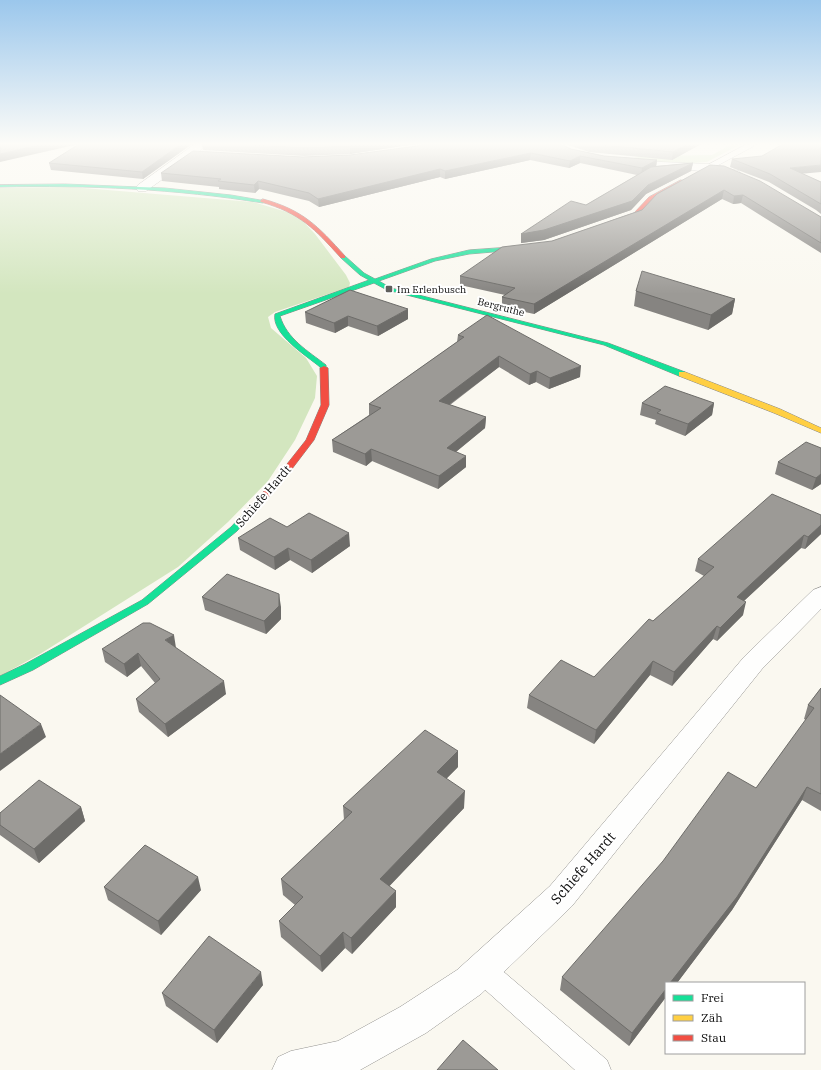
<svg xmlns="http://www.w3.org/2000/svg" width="821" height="1070" font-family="'IBM Plex Serif',serif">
<rect width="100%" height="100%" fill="#faf8f0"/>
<path fill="#d3e6bf" d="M732 144H741L707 162 678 164 631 159 639 156 712 155Z
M71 187 253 202 287 212 299 217 315 234 346 275 350 283 349 287 275 312 268 317 271 328 306 358 317 376 315 398 295 440 268 481 228 522 178 567 40 654 0 676V188Z"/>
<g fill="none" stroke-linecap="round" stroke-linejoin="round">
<g stroke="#93928f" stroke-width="1">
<path id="lane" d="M747 144 754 146 711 169 708 170 704 167Z
M482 957 491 961 607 1060 611 1070H575L473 979 469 970 473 961Z"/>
</g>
<g stroke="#93928f" stroke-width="1">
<path id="street" d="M195 144H207L195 156 146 191H138L136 188 138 185Z
M627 158 661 162 708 164 739 171 741 173 735 176C697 167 660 172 623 163L621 161 623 159Z
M821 587V609L762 669 572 906 481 994 426 1033 360 1070H272L278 1057 291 1051 338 1041 400 1007 457 970 550 886 744 657 813 590Z"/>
</g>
<g stroke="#8a8985" stroke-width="1">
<path id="fast" d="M65 184 165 188 231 195 266 201 263 203C176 189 88 185 0 187V185Z
M527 246 529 247V249L469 254 435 261 379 281 391 288 608 343 685 372V376H679L604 345 387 290 374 283 280 316C287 339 308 351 326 365V369H322L320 367C307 356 271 334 275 314L369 280 360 275 341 258V256H345L364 273 375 279 431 259 469 250Z
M247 512 251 515 237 531 148 604 33 670 0 685V676L25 664 142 600 231 527 244 513Z"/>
</g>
<g stroke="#8a8985" stroke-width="1">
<path id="slow" d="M679 372H685L780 409 821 428V433L774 413 679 376Z"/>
</g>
<g stroke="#8a8985" stroke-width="1">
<path id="jam" d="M681 180 685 181 653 199 638 215 611 224 608 222 634 213 649 197Z
M263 199C303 210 318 226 345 256V258H341C315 229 300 213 261 202L260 201Z
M324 366 328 368 329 405 314 440 282 482 250 517H244L243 515 244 513 276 478 306 440 321 405 320 368Z"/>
</g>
<use href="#lane" fill="#fefefd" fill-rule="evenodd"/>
<use href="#street" fill="#fefefd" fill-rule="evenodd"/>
<use href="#fast" fill="#16e098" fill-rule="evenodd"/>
<use href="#slow" fill="#ffcf43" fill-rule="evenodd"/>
<use href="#jam" fill="#f24e42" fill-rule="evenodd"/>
</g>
<path fill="#868481" d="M192 144 143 179 51 170 49 163Z
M202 144H415L350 154 304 156 203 150Z
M565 144H701L672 160 589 152Z
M571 149 604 156 657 160 656 166 693 163 691 171 646 194 631 210 544 240 521 243V234L586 205 637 175 580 163 569 168 530 160 445 179 440 177 319 207 309 201 259 189 255 193 219 189V187L162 181 161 173 303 157 350 155Z
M732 159 803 174 821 182V214L816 210 769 182 730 167Z
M710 165 821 217V253L741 203 733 204 722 199 534 314 502 307V297L505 295 460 285V276L552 241 642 210Z
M636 291 735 299 732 314 708 330 634 306Z
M305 312 408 319 378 336 348 326 335 333 306 323Z
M458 335 580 377 549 389 536 382 529 385 499 367 450 405 486 417 485 428 456 452 466 467 438 489 372 461 366 466 333 452 332 440 369 415V404L457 342Z
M642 403H714L712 415 685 436 655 424 656 420 640 415Z
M821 448V484L812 490 775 474 778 462Z
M821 515V534L805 549 801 548 744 601 743 615 717 641 713 639 672 686 650 675 594 744 527 708 529 695 594 677 653 621 704 576 695 571 698 559Z
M287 527 350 546 312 573 290 560 275 570 240 550 238 538Z
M202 597 281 607V619L266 634 205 610Z
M176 648 226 694 168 737 139 712 136 699 155 683 141 666 127 677 105 662 102 649Z
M821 688V811L802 800 732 910 677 983H666V997L629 1046 560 990 562 977 756 788 806 720 804 719 808 705Z
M458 767 446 779 464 808 389 886 396 891V907L352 954 345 948 322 972 281 937 279 921 295 905 283 895 281 879 344 820 343 806Z
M81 807 85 821 39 863 0 835V825Z
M104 887 201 890 161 935 108 900Z
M263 985 217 1043 166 1006 162 993Z"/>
<path fill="#6d6c69" d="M44 144H79L0 162V154Z
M181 144H192L143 179 142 172Z
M362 144H415L350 154V146Z
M688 144H701L672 160 673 152Z
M531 153 530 160 445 179V171Z
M580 156V163L569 168 570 161Z
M657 160 656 168 641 176 642 168Z
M693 163 691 171 646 194 631 210 544 240 521 243V234L648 185Z
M821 165V172L788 175 790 168Z
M440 169V177L319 207 318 199Z
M258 181 259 189 255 193 254 185Z
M724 190 722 199 534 314V304Z
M743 195 741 203 733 204 734 196Z
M735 299 732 314 708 330 711 315Z
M408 309V319L378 336 377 326Z
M348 316V326L335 333 334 323Z
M499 356V367L439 412V401Z
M581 366 580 377 549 389 550 378Z
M537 371 536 382 529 385 530 374Z
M714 403 712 415 685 436 688 424Z
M486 417 485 428 447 459V448Z
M371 449 372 461 366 466 365 454Z
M466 456V467L438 489 439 476Z
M821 474V484L812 490 816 478Z
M821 525V534L805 549 808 537Z
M349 533 350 546 312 573 311 560Z
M804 535 801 548 734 610 737 597Z
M288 548 290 560 275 570 274 557Z
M279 594 281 607V619L266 634 264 621Z
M746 602 743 615 717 641 720 628Z
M717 626 713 639 672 686 674 672Z
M174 635 176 648 165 640Z
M138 653 141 666 127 677 124 664Z
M653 661 650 675 594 744 596 730Z
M224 681 226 694 168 737 165 724Z
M41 724 46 737 0 771V754Z
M458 751V767L436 789 437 772Z
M807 787 802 800 732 910 677 983H670Z
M465 791 464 808 381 895 380 879Z
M81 807 85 821 39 863 34 849Z
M198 877 201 890 161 935 158 921Z
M396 891V907L352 954 351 938Z
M343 932 345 948 322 972 320 956Z
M261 972 263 985 217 1043 214 1030Z
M666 989V997L629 1046 632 1033Z"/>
<path fill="#9c9a96" stroke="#6d6c69" d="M0 144H44L0 154Z
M79 144H181L142 172 49 163Z
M238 144H362L350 146 304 148Z
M432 144H560L571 149 604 156 657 160 642 168 580 156 570 161 531 153 445 171 440 169 318 199 309 193 258 181 254 185 218 181 221 179 161 173 193 151 303 157 350 155Z
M592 144H688L673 152Z
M783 144H821V165L790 168 821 182V204L770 174 732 159 762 156Z
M693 163 648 185 632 201 544 230 521 234 571 201 586 205 651 167Z
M710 165 724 166 760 181 821 217V243L743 195 734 196 724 190 534 304 502 297 515 288 460 276 502 247 552 241 642 210 657 194Z
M642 271 735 299 711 315 636 291Z
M350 290 408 309 377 326 348 316 334 323 305 312Z
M487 315 581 366 550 378 537 371 530 374 499 356 439 401 486 417 447 448 466 456 439 476 371 449 365 454 332 440 381 408 369 404 464 337 458 335Z
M665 386 714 403 688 424 657 413 661 410 642 403Z
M806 442 821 448V474L816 478 778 462Z
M772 494 821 515V525L808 537 804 535 737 597 746 602 720 628 717 626 674 672 653 661 596 730 529 695 561 660 594 677 649 619 653 621 714 567 698 559Z
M309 513 349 533 311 560 288 548 274 557 238 538 270 518 287 527Z
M227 574 279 594V606L264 621 202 597Z
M143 623H150L174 635 165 640 224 681 165 724 136 699 160 679 138 653 124 664 102 649Z
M821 688V794L807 787 737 897 670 983H666V989L632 1033 562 977 663 861 728 772 756 788 814 708 808 705Z
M0 695 41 724 0 754Z
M425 730 458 751 437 772 465 791 380 879 396 891 351 938 343 932 320 956 279 921 303 897 281 879 352 812 343 806Z
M39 780 81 807 34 849 0 825V813Z
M145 845 198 877 158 921 104 887Z
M209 936 261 972 214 1030 162 993Z
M463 1040 498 1070H437Z"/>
<linearGradient id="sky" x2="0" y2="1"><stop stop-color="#9bc7ec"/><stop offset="0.49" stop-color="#fdfcf8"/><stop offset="1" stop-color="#fdfcf8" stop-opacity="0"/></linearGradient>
<rect width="821" height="294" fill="url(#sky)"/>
<rect fill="#5f5f5c" stroke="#fff" stroke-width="1.5" x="385" y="285" width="8" height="8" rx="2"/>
<g text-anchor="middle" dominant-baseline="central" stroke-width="4" stroke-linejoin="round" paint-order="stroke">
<g font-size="10" fill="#0c0c0c" stroke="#fff" text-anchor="start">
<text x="397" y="289">Im Erlenbusch</text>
</g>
<g font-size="10" fill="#0c0c0c" stroke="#fff">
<text transform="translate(501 307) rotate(14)">Bergruthe</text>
</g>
<g font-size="12" fill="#0c0c0c" stroke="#fff">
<text transform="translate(263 496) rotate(-49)">Schiefe Hardt</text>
</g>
<g font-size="14" fill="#0c0c0c" stroke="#fff">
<text transform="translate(583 868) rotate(-49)">Schiefe Hardt</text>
</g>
</g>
<rect x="665" y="982" width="140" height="72" fill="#ffffff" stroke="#9e9e9e"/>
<rect x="673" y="995" width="20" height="6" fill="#16e098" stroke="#9e9e9e"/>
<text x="701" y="1002" font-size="12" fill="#0c0c0c">Frei</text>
<rect x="673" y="1015" width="20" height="6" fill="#ffcf43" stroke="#9e9e9e"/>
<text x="701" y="1022" font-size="12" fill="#0c0c0c">Zäh</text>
<rect x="673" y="1035" width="20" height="6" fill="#f24e42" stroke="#9e9e9e"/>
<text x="701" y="1042" font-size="12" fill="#0c0c0c">Stau</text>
</svg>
